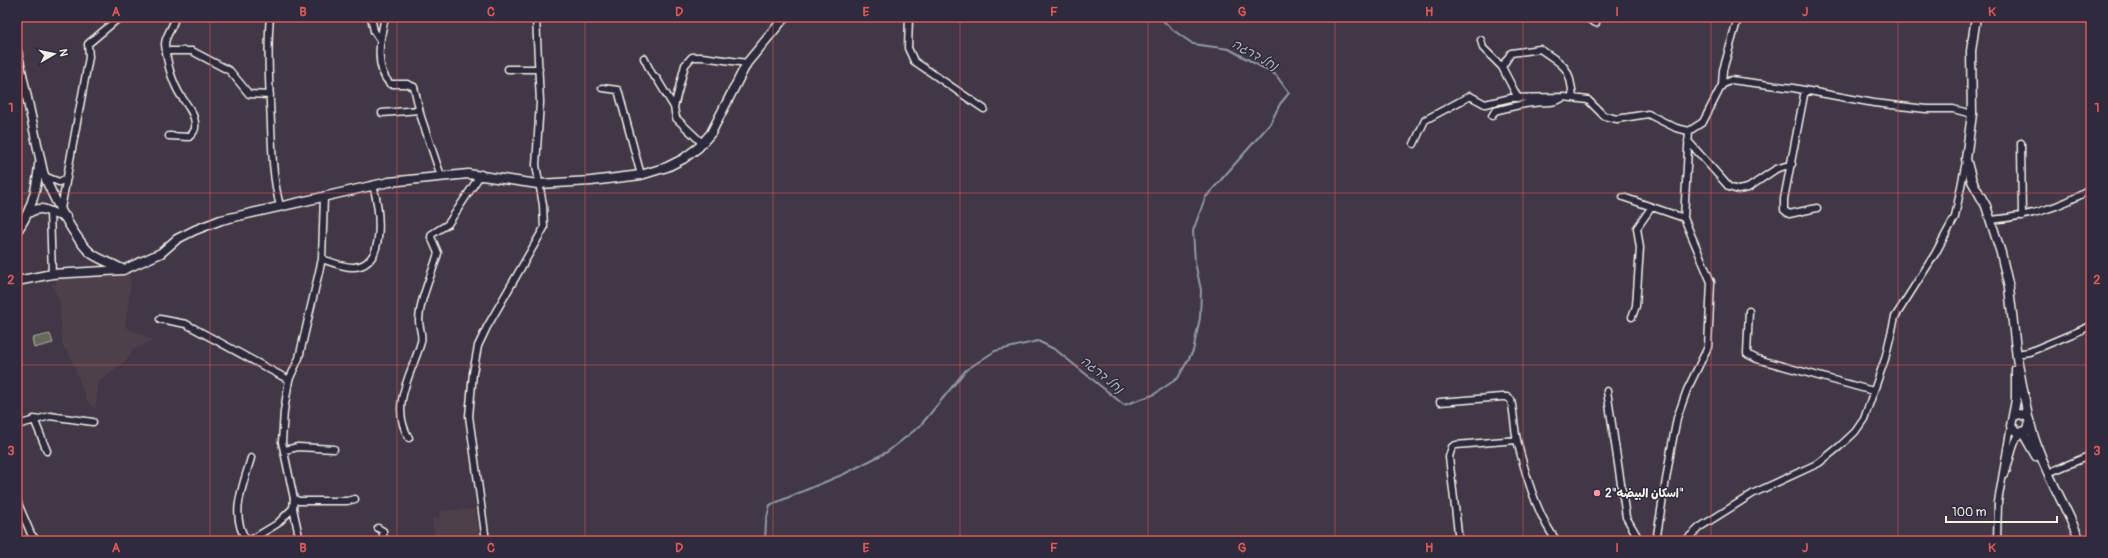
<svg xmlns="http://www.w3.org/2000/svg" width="2108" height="558" font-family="Pangolin,'Playpen Sans Arabic','Playpen Sans Hebrew',sans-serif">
<rect width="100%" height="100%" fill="#413746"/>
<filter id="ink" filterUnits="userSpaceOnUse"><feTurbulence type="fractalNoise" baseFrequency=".025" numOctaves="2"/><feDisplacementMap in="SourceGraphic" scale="8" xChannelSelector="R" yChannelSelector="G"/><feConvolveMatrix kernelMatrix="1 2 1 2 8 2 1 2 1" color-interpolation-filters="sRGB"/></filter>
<g filter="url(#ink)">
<path fill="#4e404c" d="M129 275 131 283 125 327 153 340 131 351V356L99 382 95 409 87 401 70 355 62 345 59 300 51 283 55 284 57 280Z
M474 509 481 541H435L432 518H440L439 511Z"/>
<path fill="#65685a" stroke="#acaca1" d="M50 334 53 343 34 348 32 338Z"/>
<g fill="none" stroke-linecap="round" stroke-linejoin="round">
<path stroke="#9199a5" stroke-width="2" d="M765 541 766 522 770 505 844 474 887 452 920 426 966 370 995 351 1038 341 1056 350 1124 405 1153 395 1178 378 1193 351 1200 318 1201 290 1195 262 1193 231 1205 198 1270 124 1280 104 1289 93 1276 75 1229 49 1193 44 1173 30 1159 17"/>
<g stroke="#f4f1e8" stroke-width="9">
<path id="minor" d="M270 17C267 46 269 74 270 103 272 137 271 172 280 206
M371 17 374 31 380 40
M385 17C380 39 374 67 390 84H407L414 87 421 117 441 176
M909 17 908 48 914 61 984 109
M1585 17 1596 23
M1481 40 1483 48 1502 67 1518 98
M167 51H192L230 71 249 94 270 95
M644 58 652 74 657 79 674 107
M1502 67 1511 53 1540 49C1565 66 1570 66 1573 98
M508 69H539
M1722 85 1723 70 1736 25
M602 88 618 90 641 175
M1805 90 1784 199V210L1789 214 1817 208
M382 113 419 110
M1492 116 1495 111C1507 108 1520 104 1533 103 1546 101 1552 105 1564 97
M169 136 189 137C193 133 196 130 195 124 195 112 183 101 178 91 171 78 166 59 165 44 165 37 172 28 174 21L171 17
M1688 141 1729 187 1738 190 1748 188 1776 169 1792 164
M702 143 676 118 674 107 685 65 692 57H702L747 63
M2021 143 2022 216
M1414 144 1425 120 1470 96 1485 104 1511 98 1564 97 1588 100 1604 116 1617 119 1648 114 1676 128 1689 131 1703 122 1722 85 1731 80 1793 88 1874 103 1926 109H1953L1972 114
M44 176 59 182 67 178
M1623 197 1684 218
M61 209 89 57 88 44 120 17
M50 211 52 274
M1991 220C2028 216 2058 209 2091 189
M322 259C331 262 345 268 354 267 388 265 379 207 373 185
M1749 311 1747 354 1757 359 1873 391
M1632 317 1636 306 1640 248 1637 228 1651 208
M160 319 186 324 289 380
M2016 354 2029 352 2091 326
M1607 391 1626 517 1640 541
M1440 402 1502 397H1507L1511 400C1514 413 1514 427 1517 440 1524 469 1538 518 1557 541
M34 419 47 451
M17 425 50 416 93 422
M409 438C389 405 412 374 421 342 423 335 419 328 419 321 420 297 432 275 438 253L431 237 432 234 448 224 481 174
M285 450 298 447 334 449
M2048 473 2091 455
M2005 474C2011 461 2011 445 2020 433
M294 499 299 501H347L355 499
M17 501 31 534 37 541
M293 508 300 541
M378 528 383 531V541
M247 541C229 515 243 486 251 458
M249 541 277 524 293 508 294 499 282 442 284 411 289 380 299 358 322 259 324 196
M486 541 469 416 473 373 478 346 487 327 544 228 543 205 536 165 540 102 536 17
M1459 541 1449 457 1452 447 1456 445 1517 440
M1656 541 1671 449 1677 418 1687 390 1708 347 1711 282 1684 218 1689 131
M1685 541 1700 527 1754 493 1819 463 1840 446 1855 432 1864 419 1885 359 1895 317 1935 254 1955 217 1966 161
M1997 541 1998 502 2011 426"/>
</g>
<g stroke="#f4f1e8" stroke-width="11">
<path id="tertiary" d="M1976 17 1971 51 1972 114 1966 159 1972 181 1986 206 2001 253 2009 288 2017 358 2028 417
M17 51 43 172C50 192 76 242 92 254 101 260 113 264 122 269
M27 214C45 202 49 215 66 217
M17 231C31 212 37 189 39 165
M17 281 52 274 123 270 161 253 177 239 195 230 221 220 389 182 468 174 538 184 591 181 641 175 667 167 683 159 699 147 711 133 747 63 785 17
M2014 416 2020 414 2028 417 2030 423 2027 431 2018 432 2011 426 2016 400V369
M2030 423C2040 465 2064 501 2080 541
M2023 433 2036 456"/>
</g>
<use href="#minor" stroke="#2f2a3d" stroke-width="6"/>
<use href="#tertiary" stroke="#2f2a3d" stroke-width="8"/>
</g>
</g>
<path fill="none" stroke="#de5a58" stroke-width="1" stroke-opacity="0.55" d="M210 17V541M397 17V541M585 17V541M773 17V541M960 17V541M1148 17V541M1335 17V541M1523 17V541M1711 17V541M1898 17V541M17 193H2091M17 365H2091"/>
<circle fill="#ff9aa2" stroke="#2f2a3d" stroke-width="1.5" cx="1597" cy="493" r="4"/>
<g text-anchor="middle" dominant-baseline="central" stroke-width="3" stroke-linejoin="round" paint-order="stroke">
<g font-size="12" font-weight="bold" fill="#f4f1e8" stroke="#2f2a3d" text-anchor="start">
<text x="1605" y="493">اسكان البيضه"2"</text>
</g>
<g font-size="13" font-style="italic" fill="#b2b6bc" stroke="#2f2a3d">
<text transform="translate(1255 55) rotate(29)">נחל דרגה</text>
<text transform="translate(1102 375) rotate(39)">נחל דרגה</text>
</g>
</g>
<rect width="2108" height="558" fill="none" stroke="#2f2a3d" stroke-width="44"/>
<g transform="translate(54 54) rotate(81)" stroke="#2f2a3d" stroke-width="3" paint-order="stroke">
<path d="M0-3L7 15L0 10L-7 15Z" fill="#f4f1e8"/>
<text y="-6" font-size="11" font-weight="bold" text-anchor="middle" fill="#f4f1e8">N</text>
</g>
<path d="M1946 516v6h111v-6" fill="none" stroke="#f4f1e8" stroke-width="2"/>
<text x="1952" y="516" font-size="12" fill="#f4f1e8" stroke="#2f2a3d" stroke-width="3" paint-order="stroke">100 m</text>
<rect x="22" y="22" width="2064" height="514" fill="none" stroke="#de5a58" stroke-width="1.5"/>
<g font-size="13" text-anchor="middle" font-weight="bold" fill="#de5a58">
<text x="116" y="16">A</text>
<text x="303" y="16">B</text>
<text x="491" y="16">C</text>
<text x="679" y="16">D</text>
<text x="866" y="16">E</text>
<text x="1054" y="16">F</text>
<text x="1242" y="16">G</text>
<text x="1429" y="16">H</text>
<text x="1617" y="16">I</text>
<text x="1805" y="16">J</text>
<text x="1992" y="16">K</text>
<text x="11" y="112">1</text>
<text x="2097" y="112">1</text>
<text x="11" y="284">2</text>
<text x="2097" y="284">2</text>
<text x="11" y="455">3</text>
<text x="2097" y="455">3</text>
<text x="116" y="552">A</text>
<text x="303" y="552">B</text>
<text x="491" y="552">C</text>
<text x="679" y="552">D</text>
<text x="866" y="552">E</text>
<text x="1054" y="552">F</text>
<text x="1242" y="552">G</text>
<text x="1429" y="552">H</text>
<text x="1617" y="552">I</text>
<text x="1805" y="552">J</text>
<text x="1992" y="552">K</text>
</g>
</svg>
